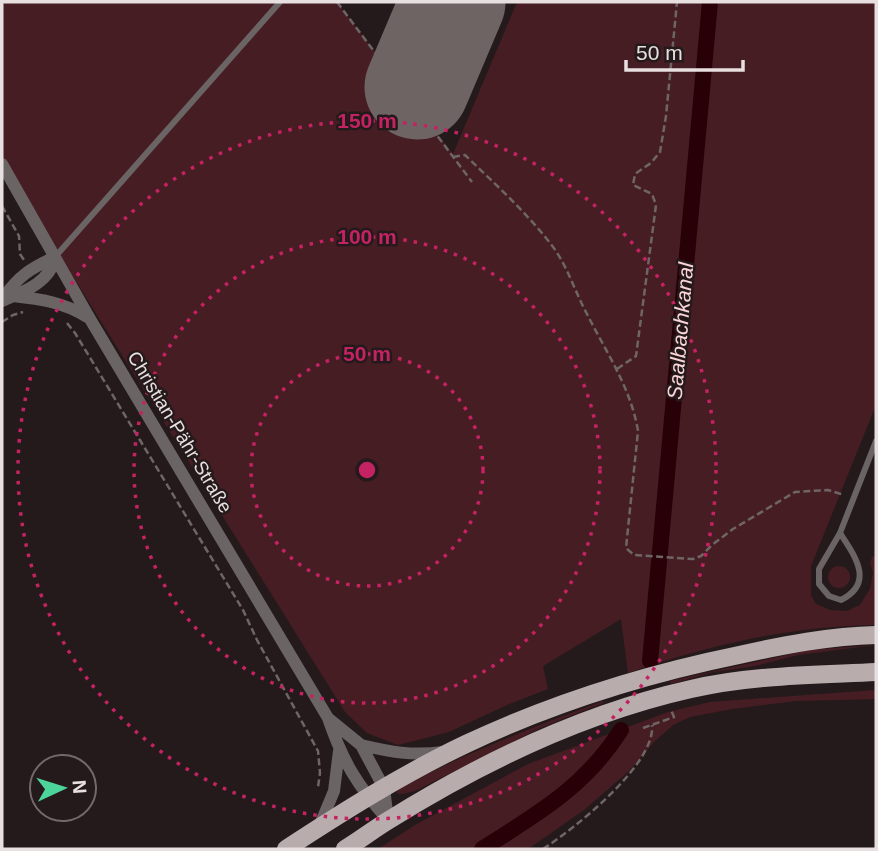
<svg xmlns="http://www.w3.org/2000/svg" width="878" height="851" font-family="Arial,sans-serif">
<rect width="100%" height="100%" fill="#251a1b"/>
<path fill="#471d24" d="M2 2H337L453 154 517 2H876V405L811 566V595L816 604 830 610 847 611 860 605 870 589 873 573 870 562 873 556 876 557V625C791 626 708 645 628 673L621 619 543 666 548 689 507 705 449 732 398 745 367 733 345 712 2 163Z
M828 577a11 11 0 1 1 22 0a11 11 0 1 1-22 0Z
M876 645 798 655 755 666 713 672 671 684 670 681 809 650Z
M876 690V699L796 701 732 709 690 717 673 725 654 742 629 771 584 810 528 849H378L415 825 528 764 668 712 710 702Z
M603 701V703L540 728 415 791 402 794 397 793V789L405 785C469 752 535 726 603 701Z"/>
<g fill="none" stroke-linecap="round" stroke-linejoin="round">
<path stroke="#280007" stroke-width="16" d="M650 661 710 2
M482 849C537 814 585 787 621 730"/>
<path stroke="#6e6464" stroke-width="105" d="M417 87 453 2"/>
<path stroke="#6e6565" stroke-width="2.5" stroke-dasharray="7 3.5" stroke-linecap="butt" d="M337 2 472 182
M453 157 465 155C494 183 525 211 550 243 567 264 574 290 587 314 606 352 631 388 638 431L626 548 634 555 693 559 701 556 712 545 733 529 795 492 828 490 844 495
M2 206 19 236 20 254 24 260
M2 322 13 315 23 312
M67 323 75 333 243 610 257 640 318 751 320 773 318 787 320 788
M617 369 636 356 656 205 652 194 633 185 635 174 651 163 660 152 666 116 677 2
M643 728 674 717 671 710
M543 849C574 829 656 764 652 725"/>
<path stroke="#6a6465" stroke-width="6" d="M55 257 280 2
M840 533C855 556 875 583 841 600L829 596 819 584V569L840 533 876 441"/>
<path stroke="#6a6465" stroke-width="12" d="M2 164 90 319 328 718C343 762 357 785 388 820
M13 296C40 299 63 302 87 317
M2 299C19 276 29 269 55 257
M2 301C23 292 51 282 55 257
M329 719 361 745 384 788 388 820
M361 745C391 752 411 756 443 752
M319 827 334 791 339 751"/>
<path stroke="#b9acad" stroke-width="18" d="M286 849C344 811 403 774 466 744 553 703 646 674 739 655 784 645 830 636 876 635
M345 849C360 840 374 829 389 820 482 762 584 713 691 689 751 675 815 675 876 672"/>
</g>
<g fill="none" stroke="#c42262" stroke-width="3.5" stroke-dasharray="3.5 7">
<circle cx="367" cy="470" r="116"/>
<circle cx="367" cy="470" r="233"/>
<circle cx="367" cy="470" r="349"/>
</g>
<g text-anchor="middle" dominant-baseline="central" stroke-width="5" stroke-linejoin="round" paint-order="stroke">
<g font-size="19" fill="#e8e0e0" stroke="#251a1b">
<text transform="translate(180 432) rotate(59)">Christian-Pähr-Straße</text>
</g>
<g font-size="21" font-style="italic" fill="#fad5d8" stroke="#251a1b">
<text transform="translate(680 331) rotate(-85)">Saalbachkanal</text>
</g>
</g>
<circle cx="367" cy="470" r="10" fill="#c42262" stroke="#251a1b" stroke-width="3.5"/>
<g font-size="21" text-anchor="middle" font-weight="bold" fill="#c42262" stroke="#251a1b" stroke-width="5" stroke-linejoin="round" paint-order="stroke">
<text x="367" y="128">150 m</text>
<text x="367" y="244">100 m</text>
<text x="367" y="361">50 m</text>
</g>
<rect width="878" height="851" fill="none" stroke="#e8e0e0" stroke-width="7"/>
<g transform="translate(63 788) rotate(86)"><circle r="33" fill="#251a1b" stroke="#73696a" stroke-width="2"/>
<path d="M0-5L12 26L0 18L-12 26Z" fill="#4cd49b"/>
<text y="-10" font-size="19" font-weight="bold" text-anchor="middle" fill="#e8e0e0">N</text>
</g>
<path d="M626 60v10h117v-10" fill="none" stroke="#e8e0e0" stroke-width="3.5"/>
<text x="636" y="60" font-size="21" fill="#e8e0e0" stroke="#251a1b" stroke-width="5" paint-order="stroke">50 m</text>
</svg>
